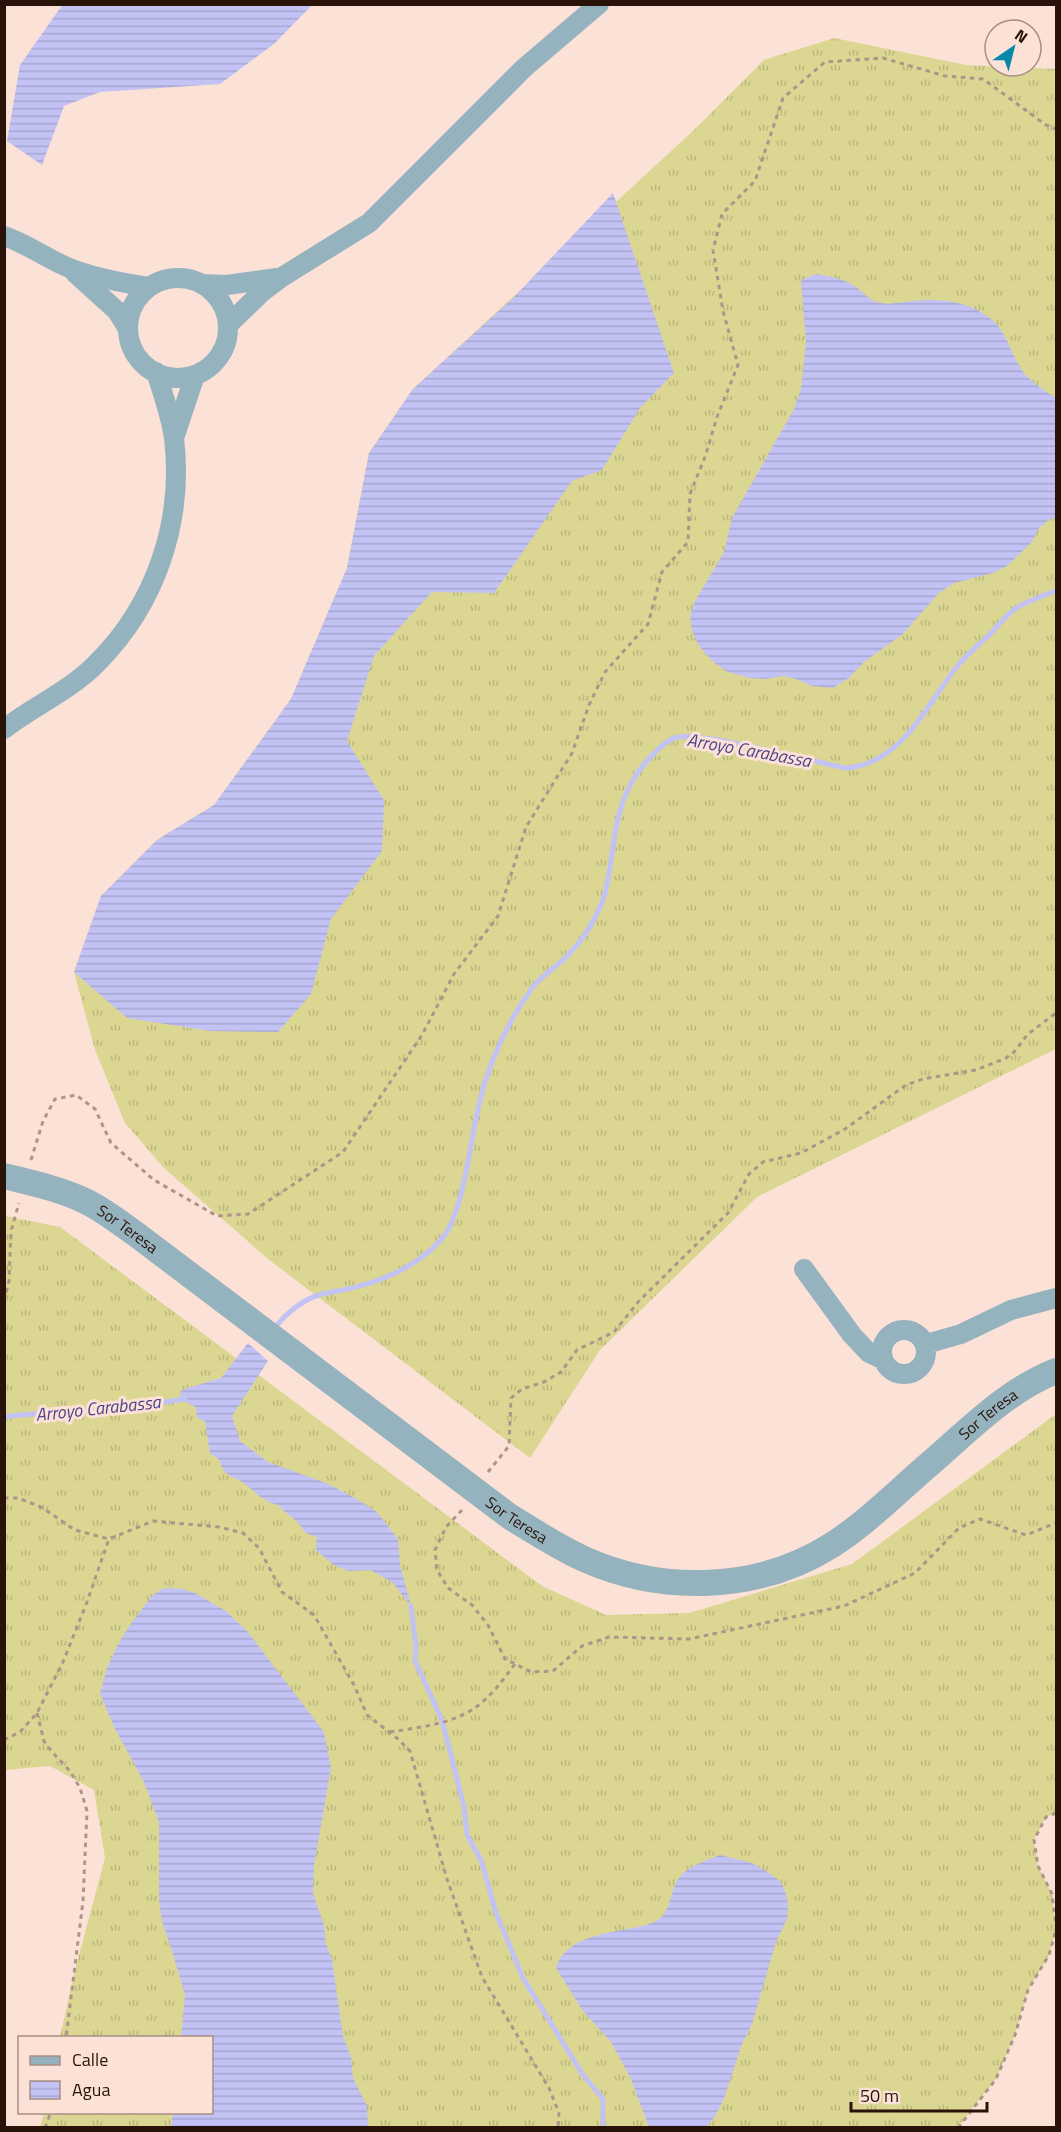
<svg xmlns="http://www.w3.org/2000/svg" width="1061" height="2132" font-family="'Titillium Web',sans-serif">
<defs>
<pattern id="grass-tufts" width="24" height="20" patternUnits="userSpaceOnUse" patternTransform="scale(1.5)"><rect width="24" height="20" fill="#dbd793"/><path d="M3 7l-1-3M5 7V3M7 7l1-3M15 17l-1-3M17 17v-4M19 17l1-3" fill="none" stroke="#bcb87d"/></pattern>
<pattern id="water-rules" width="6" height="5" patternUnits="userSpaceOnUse" patternTransform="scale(1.5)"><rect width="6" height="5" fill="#c2c2f4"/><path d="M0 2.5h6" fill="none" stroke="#a7a6d0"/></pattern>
</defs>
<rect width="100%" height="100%" fill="#fce1d6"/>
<path fill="url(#grass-tufts)" d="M834 38 966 65 1056 69V1049L757 1197 600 1350 530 1458 268 1259 164 1168 125 1123 95 1050 74 972 101 896 157 840 214 805 291 699 347 568 369 453 413 389 694 130 764 60Z
M5 1216 60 1227 542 1586 606 1615 689 1613 852 1564 1056 1414V1813L1046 1817 1034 1840 1038 1866 1052 1894 1056 1930 1049 1955 1028 1990 1015 2035 996 2079 958 2127H40L44 2113 212 2112V2038L60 2037 75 1970 105 1858 94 1790 50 1766 5 1770Z"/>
<path fill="url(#water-rules)" d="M63 4H311L312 5 274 44 220 84 100 92 64 106 42 165 7 141 20 65Z
M613 193 674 373 640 408 602 470 572 481 494 593 432 592 374 656 347 741 384 800 382 851 331 919 311 994 278 1032 210 1031 127 1018 74 972 101 896 157 840 214 805 291 699 347 568 369 453 413 389 514 297Z
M816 274C828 276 841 278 851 284 863 290 866 300 881 303 892 305 902 302 913 301 940 298 969 301 991 319 1008 333 1011 356 1024 373 1033 383 1045 391 1056 398V518L1050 519 1039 528 1032 542 1007 566 993 573 954 583 939 593 903 634 864 662 849 678 833 688 812 686 796 679 783 676 766 679 749 678 728 672 713 662 699 646 692 631 690 616 695 601 724 552 732 518 794 409 801 389 806 343 801 280Z
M248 1343 268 1361 232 1416 240 1441 268 1462 326 1483 355 1498 377 1512 398 1539 400 1565 411 1606 392 1582 371 1570 348 1571 334 1565 316 1550 317 1537C299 1532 306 1529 294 1519 288 1513 284 1513 279 1505 263 1502 255 1491 242 1482 237 1479 229 1476 225 1472 218 1462 223 1459 210 1454L205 1421 197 1418 196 1407 180 1399 181 1390 221 1378Z
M169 1588 182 1589 195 1593 226 1611 247 1631 324 1732 331 1768 314 1866 313 1893 324 1925 326 1944 332 1959 343 2036 351 2057 353 2078 367 2106 368 2127H171L173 2113 212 2112V2038L181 2037 185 1995 173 1954 162 1921 159 1900V1822L143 1780 115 1729 100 1694 107 1668 117 1646 130 1625 152 1596 162 1589Z
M720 1855 752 1863 769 1873 781 1882 786 1894 788 1904 787 1919 776 1942 752 2024 742 2044 724 2099 714 2118 706 2127H649L630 2077 611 2042 583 2011 556 1968C568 1930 622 1934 652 1923 672 1915 668 1896 677 1881 686 1866 705 1861 720 1855Z"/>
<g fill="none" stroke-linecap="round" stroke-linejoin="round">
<path stroke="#c2c2f4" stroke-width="5" d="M274 1329C285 1314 303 1299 322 1294 335 1291 347 1290 359 1286 391 1278 427 1260 446 1233 453 1223 456 1210 460 1198 472 1154 474 1108 491 1065 501 1038 516 1010 533 987 543 974 557 967 568 955 583 940 595 920 603 900 607 889 608 878 610 867 616 827 618 794 646 762 653 754 663 743 674 738 695 729 815 762 845 768 902 765 927 703 959 664 969 653 981 643 992 632 999 625 1006 615 1015 609 1027 601 1042 596 1056 591
M4 1417C32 1413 60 1413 88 1411 121 1409 152 1404 185 1399
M411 1606 416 1647 415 1661 442 1720 464 1807 467 1835 481 1860 496 1913 523 1978 583 2075 603 2099V2128"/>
<path stroke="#ae9489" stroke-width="3" stroke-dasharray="4.5 4.5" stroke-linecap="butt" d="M31 1160 43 1121 55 1099 76 1095 95 1109 111 1143 154 1180 217 1216 248 1214 343 1152 422 1035 454 974 498 916 526 827 572 753 589 705 605 672 648 624 662 572 688 542 690 494 705 457 717 417 738 365 723 311 713 250 722 214 755 181 783 98 825 62 883 58 945 76 983 79 1046 125 1056 129
M4 1301 9 1281 11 1231 19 1203
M488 1472 509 1446 511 1398 522 1389 544 1382 561 1372 577 1350 614 1332 639 1301 728 1213 749 1174 763 1162 801 1153 845 1129 906 1085 923 1079 976 1070 1006 1058 1014 1052 1028 1034 1056 1013
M4 1498H18L41 1507 75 1530 109 1539 153 1521 219 1527 243 1533 259 1548 282 1592 314 1615 354 1685 367 1715 398 1739 410 1751 447 1879 482 1977 549 2088 559 2113 558 2128
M462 1510 446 1527 435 1550 437 1570 448 1588 472 1605 488 1625 505 1659 531 1672 553 1671 582 1646 609 1637 689 1639 844 1606 915 1573 959 1528 980 1519 1026 1535 1056 1523
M37 1713 44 1741 52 1752 70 1771 80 1788 87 1811 83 1901 66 2038
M390 1732C420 1727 456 1724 480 1704 494 1693 504 1678 515 1664
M4 1740 20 1732 37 1713 63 1662 87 1602 109 1539
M1056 1813 1046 1817 1034 1840 1038 1866 1052 1894 1056 1926
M45 2128 51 2112
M958 2128 996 2079 1015 2035 1028 1990 1049 1955 1056 1930"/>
<path stroke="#95b3bf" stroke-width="20" d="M4 236C28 244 48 260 72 269 96 278 123 283 149 287
M75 273 117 311 128 329
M128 328a50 50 0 1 1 100 0a50 50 0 1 1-100 0Z
M202 284 227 285 277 278
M228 325 262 292 282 277 369 223 524 68 599 4
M174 438 195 375
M4 729C34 706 71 690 97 663 156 604 184 521 174 438 171 416 163 394 156 372
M804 1269 852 1335 869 1353 882 1359
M882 1352a22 22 0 1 1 44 0a22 22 0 1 1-44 0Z
M926 1344 961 1334 1011 1310 1056 1298"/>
<path stroke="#95b3bf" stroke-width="26" id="s1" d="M4 1176C32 1183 60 1189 85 1201 104 1210 120 1223 137 1235L509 1516C533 1531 558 1547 584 1559 662 1594 758 1592 832 1545 868 1522 900 1489 933 1461 972 1427 1008 1390 1056 1371"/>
</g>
<g text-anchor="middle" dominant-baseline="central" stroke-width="6" stroke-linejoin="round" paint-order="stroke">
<g font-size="16" fill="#291208" stroke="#fce1d6">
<text stroke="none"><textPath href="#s1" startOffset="136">Sor Teresa</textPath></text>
<text stroke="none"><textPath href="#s1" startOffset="1162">Sor Teresa</textPath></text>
<text stroke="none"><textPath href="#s1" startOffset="622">Sor Teresa</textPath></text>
</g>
<g font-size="18" font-style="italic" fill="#4b438d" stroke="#fce1d6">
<text transform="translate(749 750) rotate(10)">Arroyo Carabassa</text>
<text transform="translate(98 1408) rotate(-6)">Arroyo Carabassa</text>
</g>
</g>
<rect width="1061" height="2132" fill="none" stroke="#291208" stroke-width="12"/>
<rect x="18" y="2036" width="195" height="78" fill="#fce1d6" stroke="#a88e84" stroke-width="1.5"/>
<rect x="30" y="2056" width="30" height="9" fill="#95b3bf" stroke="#a88e84" stroke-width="1.5"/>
<text x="72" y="2066" font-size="18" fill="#291208">Calle</text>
<rect x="30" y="2081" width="30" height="18" fill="url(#water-rules)" stroke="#a88e84" stroke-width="1.5"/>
<text x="72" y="2096" font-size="18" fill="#291208">Agua</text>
<g transform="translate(1013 48) rotate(35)"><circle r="28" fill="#fce1d6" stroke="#a88e84" stroke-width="1.5"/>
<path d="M0-4.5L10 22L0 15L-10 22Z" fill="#0987aa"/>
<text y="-9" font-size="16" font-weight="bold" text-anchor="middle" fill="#291208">N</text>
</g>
<path d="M851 2102v9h136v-9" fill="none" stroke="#291208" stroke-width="3"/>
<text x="860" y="2102" font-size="18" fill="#291208" stroke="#fce1d6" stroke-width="4.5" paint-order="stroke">50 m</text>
</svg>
